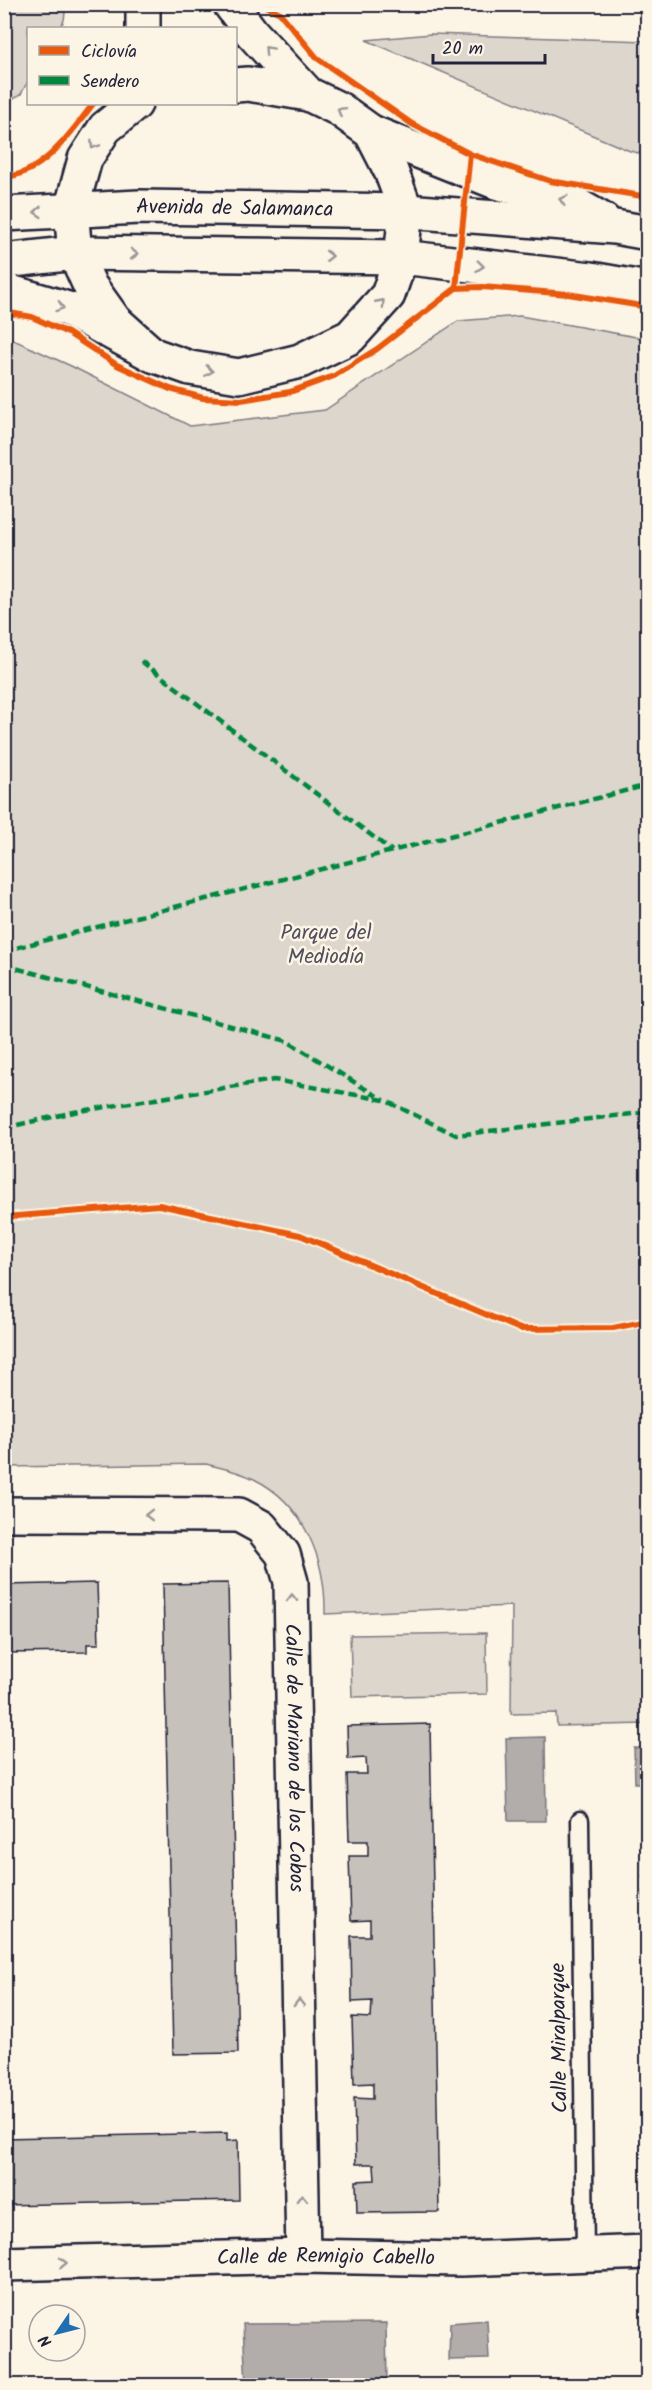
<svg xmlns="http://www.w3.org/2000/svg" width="652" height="2390" font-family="Kalam,sans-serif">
<rect width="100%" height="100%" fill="#fcf5e5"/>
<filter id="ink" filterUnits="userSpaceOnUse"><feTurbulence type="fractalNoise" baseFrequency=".0167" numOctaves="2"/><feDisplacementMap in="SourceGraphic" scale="12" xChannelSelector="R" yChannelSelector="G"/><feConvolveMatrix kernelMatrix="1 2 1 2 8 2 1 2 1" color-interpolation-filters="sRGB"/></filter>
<g filter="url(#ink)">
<path fill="#dcd6cc" stroke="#7f7c84" stroke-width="1.5" d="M5 4 66 5 64 20 60 28H28V81L21 94 5 105Z
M431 34 647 41V155L630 151 366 40Z
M520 316 647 339V1724L557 1726 556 1713 511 1714 512 1606 325 1614C326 1561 305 1504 254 1479 239 1471 222 1468 206 1464L5 1467V336L71 366 190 426 325 410 458 321Z
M486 1633 487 1694 352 1697 350 1635Z"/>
<path fill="#b2adab" stroke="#78757e" stroke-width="1.5" d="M545 1737 546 1821H508L506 1738Z
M634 1748H647V1783H635Z
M487 2320 489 2359 449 2360 450 2323Z
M386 2323 387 2385H246L243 2324Z"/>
<path fill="#c6c1bb" stroke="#22223b" stroke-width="1.5" d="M97 1583 99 1644H87V1652L4 1653V1585Z
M228 1583 238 2053 173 2054 163 1584Z
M430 1724 439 2212 357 2213 356 2181 375 2180 374 2164H356L354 2098 373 2099V2083L354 2084 352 2017 371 2018 372 2001 352 2002 351 1936H370V1920L351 1921 349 1856H368V1841H349L347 1774H367L366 1758 348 1759 347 1726Z
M642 1805H648V2090Z
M227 2133V2141L238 2140 239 2200 4 2205V2138Z"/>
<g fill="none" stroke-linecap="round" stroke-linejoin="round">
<g stroke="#22223b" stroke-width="21">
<path id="service" d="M580 1820 585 2255"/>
</g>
<g stroke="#22223b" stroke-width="38">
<g id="minor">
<path id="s1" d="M4 1514 239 1515 261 1527 283 1554 291 1582 303 2256"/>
<path id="s2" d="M4 2264 303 2256 461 2259 648 2252"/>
</g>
</g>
<g stroke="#22223b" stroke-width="38">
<path id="secondary" d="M230 4 252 33 308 94
M143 28V4
M135 104 105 128 85 159 71 210 75 253 90 286 115 321 153 355 190 368 239 376 300 361 350 337 388 295 401 257 406 211 391 171 371 132 339 109 308 94 248 84 236 85"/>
</g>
<g stroke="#22223b" stroke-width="38">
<g id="trunk">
<path d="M371 132 496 182 573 203 603 220"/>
<path id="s3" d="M4 214 139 207 406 211 615 227 648 233"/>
<path d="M4 261 75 253 401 257 591 279 648 289"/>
<path d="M4 290 68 309 153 355"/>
</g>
</g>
<use href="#service" stroke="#fcf5e5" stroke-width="16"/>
<use href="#minor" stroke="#fcf5e5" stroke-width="33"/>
<use href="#secondary" stroke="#fcf5e5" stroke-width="33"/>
<use href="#trunk" stroke="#fcf5e5" stroke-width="33"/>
<path stroke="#00873e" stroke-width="4.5" stroke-dasharray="9 4.5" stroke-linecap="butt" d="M648 586 644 592 648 603
M141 661 392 851
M4 951 648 785
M4 965 287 1041 377 1096
M4 1128 74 1112 274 1080 384 1100 456 1135 648 1112"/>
<g stroke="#fcf5e5" stroke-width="10">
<path id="cycleway" d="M262 4 280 13 317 58 412 124 470 154 550 181 648 197
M4 177C43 175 72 131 93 104
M456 288 470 154
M4 312 32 317 68 333 117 365 170 389 203 398 241 400 290 392 334 376 377 349 456 288 482 287 568 294 648 307
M4 1217 159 1205 300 1235 520 1329 613 1328 648 1321"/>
</g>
<use href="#cycleway" stroke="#e8590c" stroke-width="6"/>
</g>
<defs><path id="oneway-chevron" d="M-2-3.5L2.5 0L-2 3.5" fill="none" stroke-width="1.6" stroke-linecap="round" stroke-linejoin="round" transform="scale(1.5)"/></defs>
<g stroke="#9a9698">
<use href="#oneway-chevron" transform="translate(268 50) rotate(-133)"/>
<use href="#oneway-chevron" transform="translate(341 111) rotate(-148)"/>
<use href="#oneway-chevron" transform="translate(94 145) rotate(123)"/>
<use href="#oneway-chevron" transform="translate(563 200) rotate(-164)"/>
<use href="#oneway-chevron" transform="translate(38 212) rotate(176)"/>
<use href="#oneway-chevron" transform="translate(134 254)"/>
<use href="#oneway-chevron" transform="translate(329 256) rotate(1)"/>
<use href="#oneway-chevron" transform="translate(480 266) rotate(6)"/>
<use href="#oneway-chevron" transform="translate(381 303) rotate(-48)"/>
<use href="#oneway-chevron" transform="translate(60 307) rotate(18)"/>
<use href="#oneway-chevron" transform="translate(209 371) rotate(8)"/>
<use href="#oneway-chevron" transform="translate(149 1515) rotate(-180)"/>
<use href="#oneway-chevron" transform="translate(292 1598) rotate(-91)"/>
<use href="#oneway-chevron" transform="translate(299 2003) rotate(-91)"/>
<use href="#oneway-chevron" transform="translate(302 2198) rotate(-91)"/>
<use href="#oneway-chevron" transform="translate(63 2263) rotate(-1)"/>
</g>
</g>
<g text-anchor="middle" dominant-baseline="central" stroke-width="5" stroke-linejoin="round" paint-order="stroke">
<g font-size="21" fill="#22223b" stroke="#fcf5e5">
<text stroke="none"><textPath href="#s3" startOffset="231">Avenida de Salamanca</textPath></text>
<text stroke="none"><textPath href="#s1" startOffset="500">Calle de Mariano de los Cobos</textPath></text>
<text transform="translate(560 2038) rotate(-91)">Calle Miralparque</text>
<text stroke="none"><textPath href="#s2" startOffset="322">Calle de Remigio Cabello</textPath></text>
</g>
<g font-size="21" fill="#504f5f" stroke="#fcf5e5">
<text x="326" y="933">Parque del<tspan x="326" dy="24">Mediodía</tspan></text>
</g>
</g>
<rect width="652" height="2390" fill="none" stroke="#fcf5e5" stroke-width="24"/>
<rect x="12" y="12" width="628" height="2366" fill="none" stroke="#22223b" stroke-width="2" filter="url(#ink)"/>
<rect x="27" y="27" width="210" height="78" fill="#fcf5e5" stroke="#a5a1a1" stroke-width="1.5"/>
<rect x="39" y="46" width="30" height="9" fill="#e8590c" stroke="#a5a1a1" stroke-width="1.5"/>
<text x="81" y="57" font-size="18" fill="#22223b">Ciclovía</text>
<rect x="39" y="76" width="30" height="9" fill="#00873e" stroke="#a5a1a1" stroke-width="1.5"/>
<text x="81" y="87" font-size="18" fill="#22223b">Sendero</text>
<g transform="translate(57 2333) rotate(235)"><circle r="28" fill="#fcf5e5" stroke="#a5a1a1" stroke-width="1.5"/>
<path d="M0-4.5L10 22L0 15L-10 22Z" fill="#1f6fb2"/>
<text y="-9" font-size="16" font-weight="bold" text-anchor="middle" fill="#22223b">N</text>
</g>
<path d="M433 54v9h112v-9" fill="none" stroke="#22223b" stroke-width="3"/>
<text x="442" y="54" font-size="18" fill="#22223b" stroke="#fcf5e5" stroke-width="4.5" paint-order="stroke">20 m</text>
</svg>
